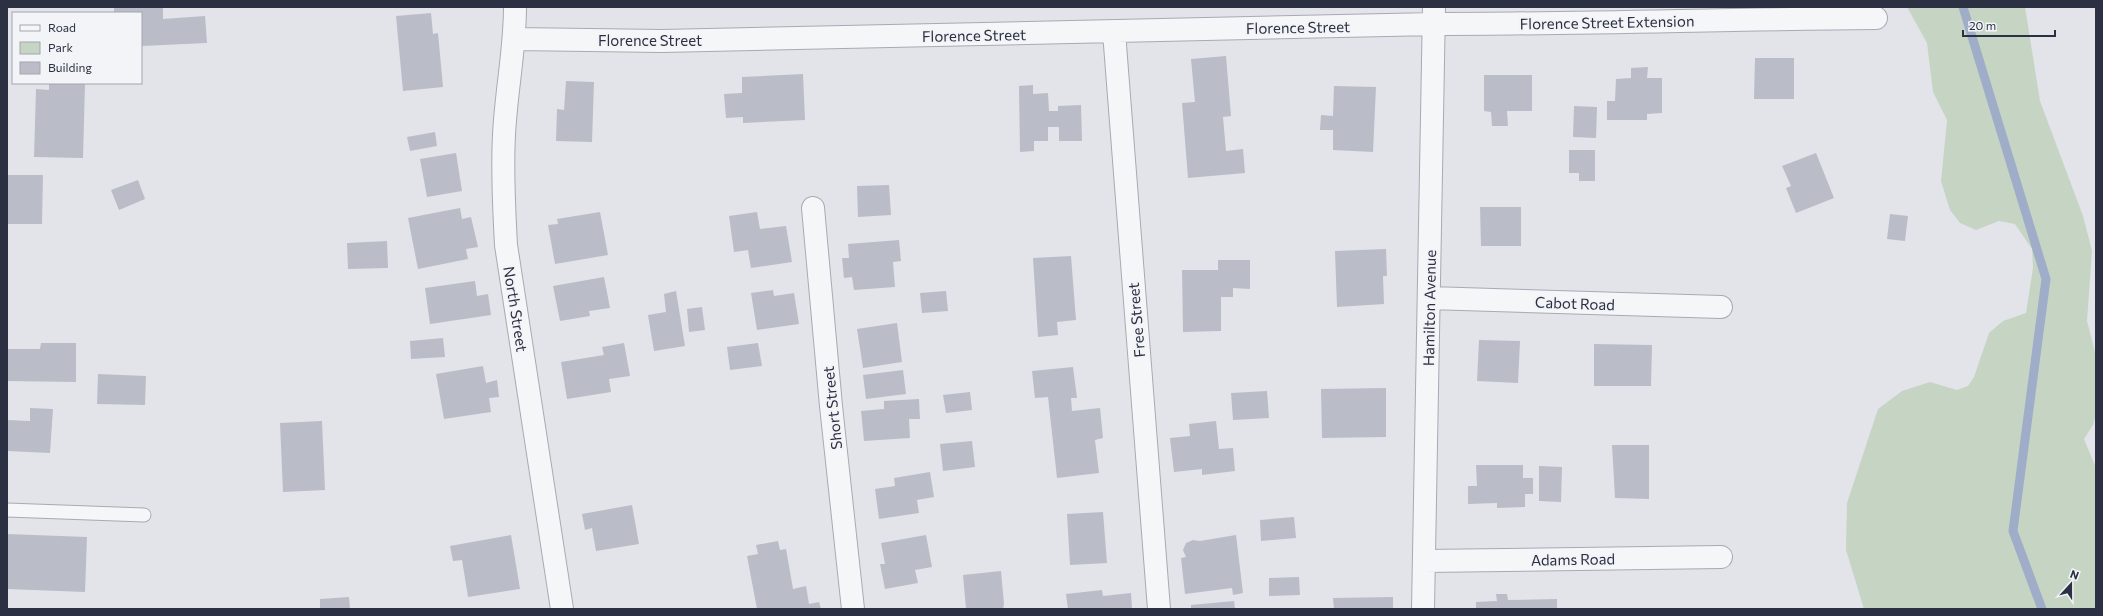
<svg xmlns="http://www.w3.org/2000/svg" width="2103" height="616" font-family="Commissioner,sans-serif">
<rect width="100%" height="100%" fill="#e2e4ea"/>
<path fill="#c6d4c4" d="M1907 7H2025L2040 101 2083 216 2092 251 2087 321 2096 356V415L2093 425 2084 439 2096 468V609H1864L1846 550 1847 503 1878 409 1902 391 1930 382 1957 390 1968 386 1974 377 1989 333 2003 321 2026 313 2033 268 2032 249 2015 224 1999 221 1976 230 1960 223 1950 210 1941 181 1947 120 1933 92 1927 43Z"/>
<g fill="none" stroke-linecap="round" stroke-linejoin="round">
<path stroke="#9fadc9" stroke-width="9" d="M1963 7 2046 279 2013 531 2042 609"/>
</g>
<path fill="#babdc7" d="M114 7H163V19L205 16 207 43 141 46V13H114Z
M431 13 433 34 438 33 443 87 403 91 396 16Z
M1226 56 1231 116 1223 117 1226 151 1243 149 1245 173 1188 178 1182 103 1195 102 1191 59Z
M1755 58H1794V99H1754Z
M1648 67 1647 78H1662V113L1647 114V120H1607V101H1615L1616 79 1631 78V68Z
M803 74 805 120 743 123V117L726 118 724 94 742 93V77Z
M1484 75H1532V111H1507L1508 126H1492L1491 112 1484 111Z
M566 81 594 82 592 142 556 141 557 109 564 110Z
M49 83H85L83 158 34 157 36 89 49 90Z
M1033 85V94L1048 93 1049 111H1058V106L1081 105 1082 141H1059V127H1048V141H1034V151L1020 152 1019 86Z
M1334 86 1376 87 1373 152 1333 150V130H1320L1321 115 1333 116Z
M1574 106 1597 107 1596 138 1573 137Z
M435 132 437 146 410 151 407 137Z
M1569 150H1595V181H1579V173H1569Z
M456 153 462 191 427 197 420 159Z
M1816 153 1834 198 1796 213 1786 188 1791 186 1782 166Z
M7 175H43L42 224H7Z
M138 180 145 199 119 210 111 190Z
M889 185 891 215 858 217 857 186Z
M1480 207H1521V246H1481Z
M460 208 462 219 471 217 478 247 466 249 468 259 418 269 408 218Z
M600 212 608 255 555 264 548 225 558 224 557 219Z
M757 212 760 229 786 226 792 262 751 268 748 250 734 252 729 216Z
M1890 214 1908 216 1905 241 1887 239Z
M899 240 901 261 893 262 895 287 854 290 852 277 844 278 842 258H849L848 244Z
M387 241 388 268 348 269 347 243Z
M1386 249 1387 276H1383L1384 304 1337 307 1335 251Z
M1071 256 1076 320 1057 322 1058 335 1038 337 1033 258Z
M1218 260H1250V289L1233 288V297H1221V331L1183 332 1182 270H1218Z
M604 277 610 308 589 311 590 316 560 321 553 286Z
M475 281 477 296 488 294 491 315 430 324 425 288Z
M773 290 774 296 794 293 799 324 757 330 751 293Z
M676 291 685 346 654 351 648 315 666 312 664 294Z
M946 291 948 311 922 313 920 293Z
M702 307 705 330 689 332 687 309Z
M897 323 902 362 863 368 857 329Z
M443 338 445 357 411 359 410 341Z
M1479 340 1520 341 1518 383 1477 381Z
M41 343H76V382L7 381V349H40Z
M624 343 630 376 609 379 611 392 567 399 561 362 604 355 602 347Z
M758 343 762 366 730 370 727 347Z
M1594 344 1652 345 1651 386H1594Z
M483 366 486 383 497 380 499 397 489 398 491 412 444 419 436 374Z
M1073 367 1077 398H1071L1072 411 1100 408 1103 438 1095 440 1099 473 1057 478 1048 397 1035 398 1032 371Z
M903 370 906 394 866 399 863 375Z
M98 374 146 376 145 405 97 404Z
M1386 388V437L1322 438 1321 389Z
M1267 391 1269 418 1233 420 1231 393Z
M970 392 972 410 946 413 943 395Z
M919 399 920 419H909L910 438 864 441 861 411 884 409V401Z
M30 408 53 409 50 453 7 451V420L30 421Z
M322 421 325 490 283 492 280 423Z
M1216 421 1219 449 1233 448 1235 471 1202 475V469L1174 472 1170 438 1190 436 1189 424Z
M972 441 975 467 943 471 940 444Z
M1612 445H1649V499L1615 498Z
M1476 465H1523V478H1533V494H1525V507L1497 508V503L1468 504V486H1477Z
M1539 466 1562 467 1561 502 1539 501Z
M930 472 934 497 917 500 919 513 879 519 875 489 895 486 894 478Z
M632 505 639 544 596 551 592 528 585 530 582 514Z
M1103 512 1107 563 1070 565 1067 514Z
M1294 517 1296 538 1261 541 1260 520Z
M7 534 87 537 85 592 7 589Z
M511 535 520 589 468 597 462 560 453 561 450 546Z
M926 535 932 567 915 570 918 583 885 589 880 564H885L881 543Z
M1236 535 1243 593 1233 595 1232 588 1185 594 1181 558 1186 557 1183 550 1186 543 1193 540 1200 541Z
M778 541 780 550 786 549 793 589 806 586 809 604 819 602 821 609H757L747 556 758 554 756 545Z
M1001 571 1004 604 1003 609H966L963 575Z
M1299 577 1300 595 1269 596V578Z
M1102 590 1103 596 1131 593 1132 609H1068L1066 594Z
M1496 594H1507L1508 600 1557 599V609H1476V602L1497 601Z
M349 597 350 609H320V599Z
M1393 597V609H1334L1333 598Z
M1234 601 1235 609H1191V605Z"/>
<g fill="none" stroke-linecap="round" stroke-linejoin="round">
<g stroke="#a7aab4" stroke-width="15">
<path id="lane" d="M7 510 144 515"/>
</g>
<g stroke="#a7aab4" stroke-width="24">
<path id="street" d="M515 7C515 50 506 92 504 135 502 172 504 209 506 245L562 609
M1114 32 1159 609
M515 39 662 41 1434 24C1581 24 1729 19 1876 18
M813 208 831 406 853 609
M1429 298 1721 307
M1424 561 1721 557
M1423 609 1434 7"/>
</g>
<use href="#lane" stroke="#f5f6f8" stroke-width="13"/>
<use href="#street" stroke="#f5f6f8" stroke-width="22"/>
</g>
<g text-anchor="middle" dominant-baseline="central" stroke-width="4" stroke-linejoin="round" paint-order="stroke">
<g font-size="15" fill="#2b3042" stroke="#f2f4f7">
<text transform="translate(1607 22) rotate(-1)">Florence Street Extension</text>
<text transform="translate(1298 27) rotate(-1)">Florence Street</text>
<text transform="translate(974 35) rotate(-1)">Florence Street</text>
<text x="650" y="40">Florence Street</text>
<text transform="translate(1575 303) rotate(2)">Cabot Road</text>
<text transform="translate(1429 308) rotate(-89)">Hamilton Avenue</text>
<text transform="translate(516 309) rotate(81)">North Street</text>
<text transform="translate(1136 320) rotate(-95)">Free Street</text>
<text transform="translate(832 408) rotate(-96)">Short Street</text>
<text transform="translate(1573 559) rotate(-1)">Adams Road</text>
</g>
</g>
<rect width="2103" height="616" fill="none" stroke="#2b3042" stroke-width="16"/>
<rect x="12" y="12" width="130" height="72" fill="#f2f4f7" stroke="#a2a6af"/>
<rect x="20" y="25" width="20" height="6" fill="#f5f6f8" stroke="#a2a6af"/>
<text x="48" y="32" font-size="12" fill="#2b3042">Road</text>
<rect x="20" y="42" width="20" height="12" fill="#c6d4c4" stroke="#a2a6af"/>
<text x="48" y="52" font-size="12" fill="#2b3042">Park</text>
<rect x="20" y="62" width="20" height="12" fill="#babdc7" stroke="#a2a6af"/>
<text x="48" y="72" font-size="12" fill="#2b3042">Building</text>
<g transform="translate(2071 584) rotate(21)" stroke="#f2f4f7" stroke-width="3" paint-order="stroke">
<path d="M0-3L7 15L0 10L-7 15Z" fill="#2b3042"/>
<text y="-6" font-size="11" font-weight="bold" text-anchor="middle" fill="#2b3042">N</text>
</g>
<path d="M1963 30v6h92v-6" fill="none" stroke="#2b3042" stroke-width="2"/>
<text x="1969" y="30" font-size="12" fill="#2b3042" stroke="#f2f4f7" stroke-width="3" paint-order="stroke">20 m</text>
</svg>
